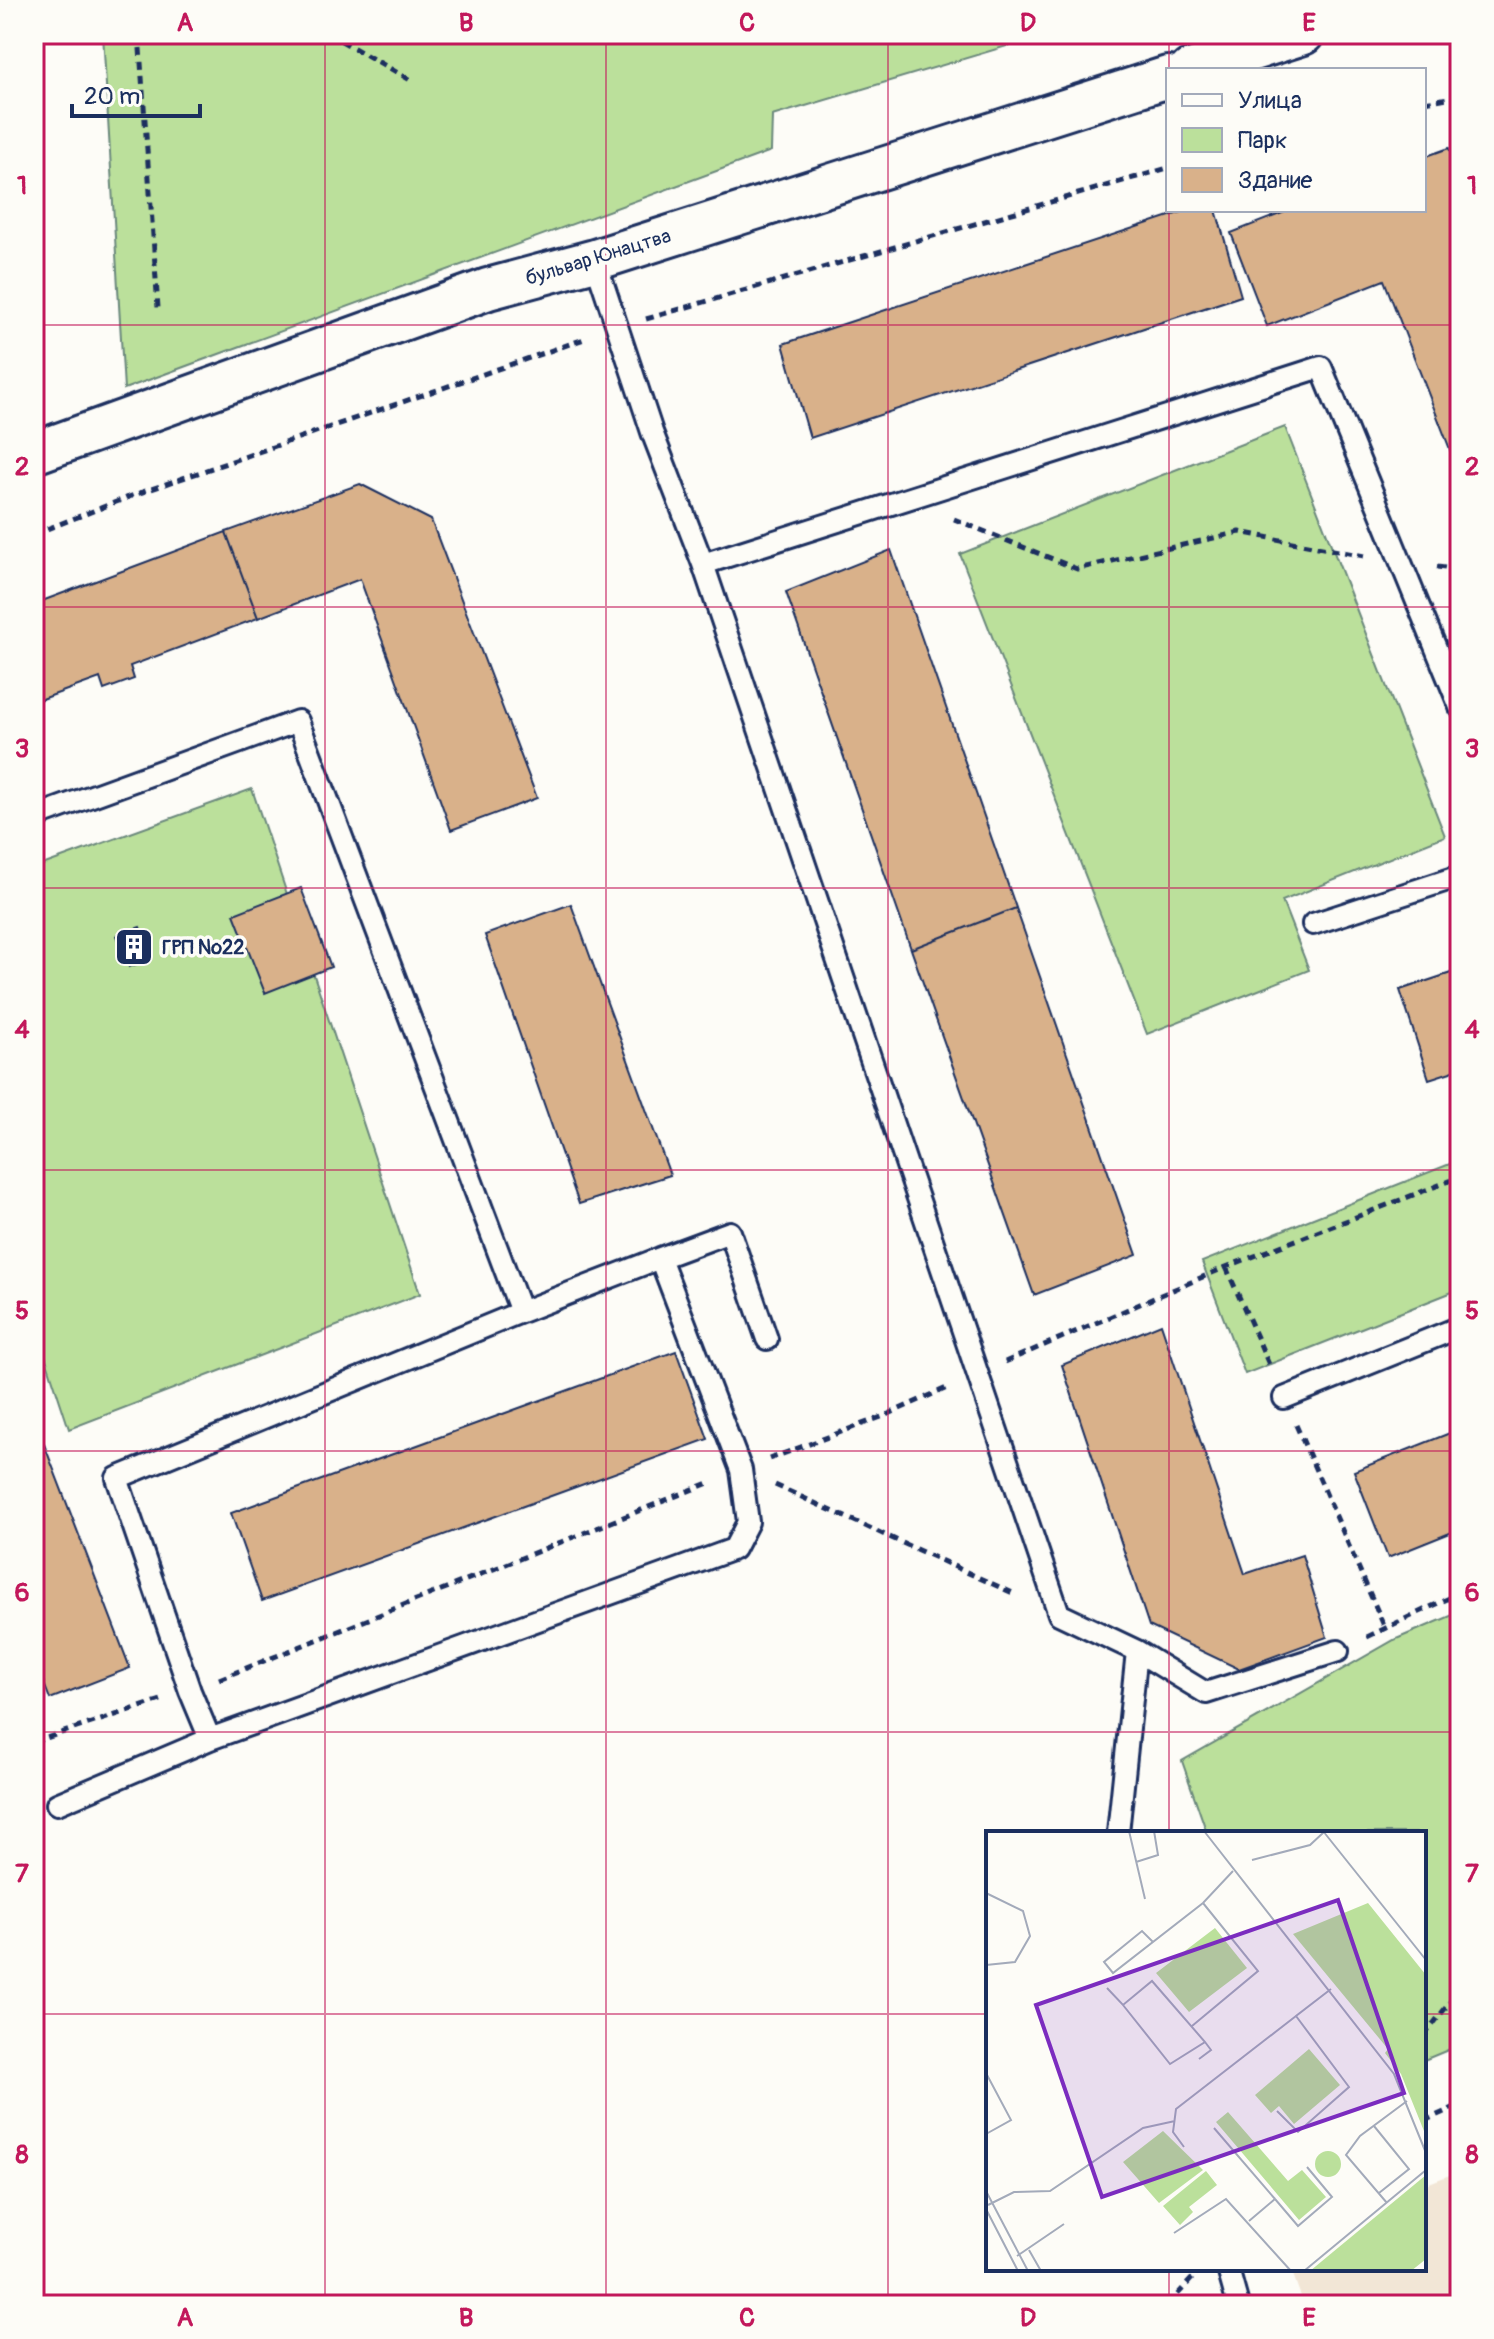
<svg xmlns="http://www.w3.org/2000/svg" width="1494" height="2339" font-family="Pangolin,sans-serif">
<rect width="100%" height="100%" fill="#fdfcf7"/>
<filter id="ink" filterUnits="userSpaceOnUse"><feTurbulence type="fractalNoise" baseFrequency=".0125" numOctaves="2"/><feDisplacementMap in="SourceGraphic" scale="16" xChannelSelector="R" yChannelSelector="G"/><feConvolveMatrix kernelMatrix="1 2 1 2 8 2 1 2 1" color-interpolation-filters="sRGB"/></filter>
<g filter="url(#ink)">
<path fill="#f2e6d6" d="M1460 2171V2305H1304L1291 2269H1424V2185Z"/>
<path fill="#bbe09b" stroke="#6b887c" stroke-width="2" d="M103 34H1047L772 116 771 151 124 389Z
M1285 427 1445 836 1282 901 1309 970 1147 1034 960 554Z
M252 789 420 1294 69 1429 34 1322V868Z
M1460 1160V1289L1245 1374 1202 1262Z
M1460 1612V2045L1424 2060V1833H1207L1182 1761 1394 1640Z"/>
<path fill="#d9b18a" stroke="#1b2f5e" stroke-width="2" d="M1449 148 1460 176V475L1384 280 1267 326 1231 233 1290 210H1424V157Z
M1188 210H1216L1241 296 810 438 783 344Z
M360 484 431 520 537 798 451 830 360 579 258 618 226 532Z
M226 532 258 618 130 666 134 679 104 690 100 678 34 702V604Z
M891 550 1016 908 911 949 786 592Z
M301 888 331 967 265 993 234 914Z
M571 904 670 1175 579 1204 485 935Z
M1016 908 1137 1255 1034 1295 911 949Z
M140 927 151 959 129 967 117 935Z
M1460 970V1069L1429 1079 1400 990Z
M1161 1324 1245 1574 1302 1555 1327 1637 1239 1669 1149 1626 1062 1365Z
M676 1351 708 1439 262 1601 231 1513Z
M34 1418 130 1668 50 1699 34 1658Z
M1460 1429V1529L1388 1558 1354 1471Z"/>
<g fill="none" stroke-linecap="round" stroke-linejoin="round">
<g stroke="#1b2f5e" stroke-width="26">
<path id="lane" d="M595 260 652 432 703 564 1321 367 1460 707
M703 564 1059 1614 1137 1651 1206 1693 1338 1651
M34 817 298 721 521 1312
M1313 924 1460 876
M660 1258 730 1232 767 1339
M1284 1398 1460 1327
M57 1804 210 1739 190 1691 117 1478 521 1312 660 1258 741 1470 748 1522 734 1549 210 1739
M1118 1833 1137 1651
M1228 2269 1238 2305"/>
</g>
<g stroke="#1b2f5e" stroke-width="46">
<path id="street" d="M1190 70 1303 34
M34 453 488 289 595 260 1168 77"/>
</g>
<path stroke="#1b2f5e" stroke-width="5" stroke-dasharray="8 6" stroke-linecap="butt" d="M139 34 158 308
M329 34 414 82
M1424 102 1460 96
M646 319 1168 168
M954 519 1077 569 1240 532 1364 556
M34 534 134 495 587 338
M1437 567 1460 570
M1226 1267 1271 1369
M1005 1362 1226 1267 1460 1177
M1296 1425 1385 1628
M769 1459 884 1416 949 1387
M775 1485 1017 1595
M1367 1637 1460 1593
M219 1679 711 1482
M34 1742 161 1700
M1424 2036 1460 1989
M1424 2121 1460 2105
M1168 2305 1197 2273"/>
<use href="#lane" stroke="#fdfcf7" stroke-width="20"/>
<use href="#street" stroke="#fdfcf7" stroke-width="40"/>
</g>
</g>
<path fill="none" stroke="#c2185b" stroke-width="2" stroke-opacity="0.55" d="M325 34V2305M606 34V2305M888 34V2305M1169 34V70M1169 210V1833M34 325H1460M34 607H1460M34 888H1460M34 1170H1460M34 1451H1460M34 1732H1460M34 2014H988M1424 2014H1460M1169 2269V2305"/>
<defs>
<g id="building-square" transform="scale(2)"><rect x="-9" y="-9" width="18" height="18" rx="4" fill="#1b2f5e" stroke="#fdfcf7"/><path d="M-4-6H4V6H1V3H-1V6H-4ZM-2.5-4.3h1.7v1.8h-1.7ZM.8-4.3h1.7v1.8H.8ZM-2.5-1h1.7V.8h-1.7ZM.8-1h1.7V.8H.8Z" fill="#fff"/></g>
</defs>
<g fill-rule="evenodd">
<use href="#building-square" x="134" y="947"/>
</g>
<g text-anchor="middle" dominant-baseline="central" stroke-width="7" stroke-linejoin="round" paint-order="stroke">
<g font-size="20" fill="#1b2f5e" stroke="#fdfcf7">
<text transform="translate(598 257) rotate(-17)">бульвар Юнацтва</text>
</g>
<g font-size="20" font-weight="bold" fill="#1b2f5e" stroke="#fdfcf7" text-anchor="start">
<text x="162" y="947">ГРП №22</text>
</g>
</g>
<g transform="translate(986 1831)">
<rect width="440" height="440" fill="#fdfcf7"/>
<path d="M382 72 440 144V305L415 243 399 222 402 218 307 103ZM229 97 261 137 203 181 170 142ZM323 218 354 254 308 293 293 275 285 282 269 264ZM242 281 302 350 316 339 340 366 313 389 230 291ZM177 300 217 339 173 372 137 331ZM329 333a13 13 0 1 1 26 0a13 13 0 1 1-26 0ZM220 340 231 354 203 376 207 381 194 394 177 375ZM440 344V428L425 440H324Z" fill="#bbe09b"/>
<path fill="none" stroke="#a3aaba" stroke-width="2" d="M143 0 159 68M218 0 408 243 440 322M337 0 440 129M266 29 324 14 338 1M150 31 172 24 168 0M0 62 37 80 44 105 29 131 0 134M167 111 156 100 118 131 127 142 217 72 247 40M121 157 137 174 166 150 219 211 184 233 137 174M206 195 272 140 217 72M213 228 225 219 219 211M0 242 25 289 0 303M291 280 312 301 363 256 310 185 345 158M388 295 423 338 393 362M228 297 289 368M198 316 187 301 190 278 310 185M0 360 42 440M401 372 360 324 374 305 421 270M2 374 28 361 64 360 157 297 189 290M0 378 32 440M263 390 289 368 312 395 346 366 321 336M188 402 240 368 305 440M43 419 55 440M31 425 78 393M318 440 440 339"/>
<path fill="#7b2cbf" fill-opacity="0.15" stroke="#7b2cbf" stroke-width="4" d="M352 69 418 262 116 366 50 174Z"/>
<rect width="440" height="440" fill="none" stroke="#1b2f5e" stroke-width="4"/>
</g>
<rect width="1494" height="2339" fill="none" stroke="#fdfcf7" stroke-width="88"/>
<rect x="1166" y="68" width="260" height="144" fill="#fdfcf7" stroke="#a3aaba" stroke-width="2"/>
<rect x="1182" y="94" width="40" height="12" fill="#fdfcf7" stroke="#a3aaba" stroke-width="2"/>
<text x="1238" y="108" font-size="24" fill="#1b2f5e">Улица</text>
<rect x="1182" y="128" width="40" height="24" fill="#bbe09b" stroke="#a3aaba" stroke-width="2"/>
<text x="1238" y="148" font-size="24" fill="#1b2f5e">Парк</text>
<rect x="1182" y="168" width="40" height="24" fill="#d9b18a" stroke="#a3aaba" stroke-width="2"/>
<text x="1238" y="188" font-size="24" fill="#1b2f5e">Здание</text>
<path d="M72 104v12h128v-12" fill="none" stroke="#1b2f5e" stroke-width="4"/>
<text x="84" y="104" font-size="24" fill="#1b2f5e" stroke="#fdfcf7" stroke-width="6" paint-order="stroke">20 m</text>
<rect x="44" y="44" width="1406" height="2251" fill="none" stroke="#c2185b" stroke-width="3"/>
<g font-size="26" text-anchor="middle" font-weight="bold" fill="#c2185b">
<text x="185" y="31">A</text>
<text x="466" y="31">B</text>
<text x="747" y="31">C</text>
<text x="1028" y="31">D</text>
<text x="1309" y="31">E</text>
<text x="22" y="194">1</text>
<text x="1472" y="194">1</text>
<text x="22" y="475">2</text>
<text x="1472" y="475">2</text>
<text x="22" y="757">3</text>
<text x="1472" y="757">3</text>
<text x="22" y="1038">4</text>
<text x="1472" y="1038">4</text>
<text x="22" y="1319">5</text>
<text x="1472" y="1319">5</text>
<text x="22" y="1601">6</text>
<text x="1472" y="1601">6</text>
<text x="22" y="1882">7</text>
<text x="1472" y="1882">7</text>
<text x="22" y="2163">8</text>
<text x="1472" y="2163">8</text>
<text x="185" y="2326">A</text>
<text x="466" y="2326">B</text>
<text x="747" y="2326">C</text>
<text x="1028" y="2326">D</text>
<text x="1309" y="2326">E</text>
</g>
</svg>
